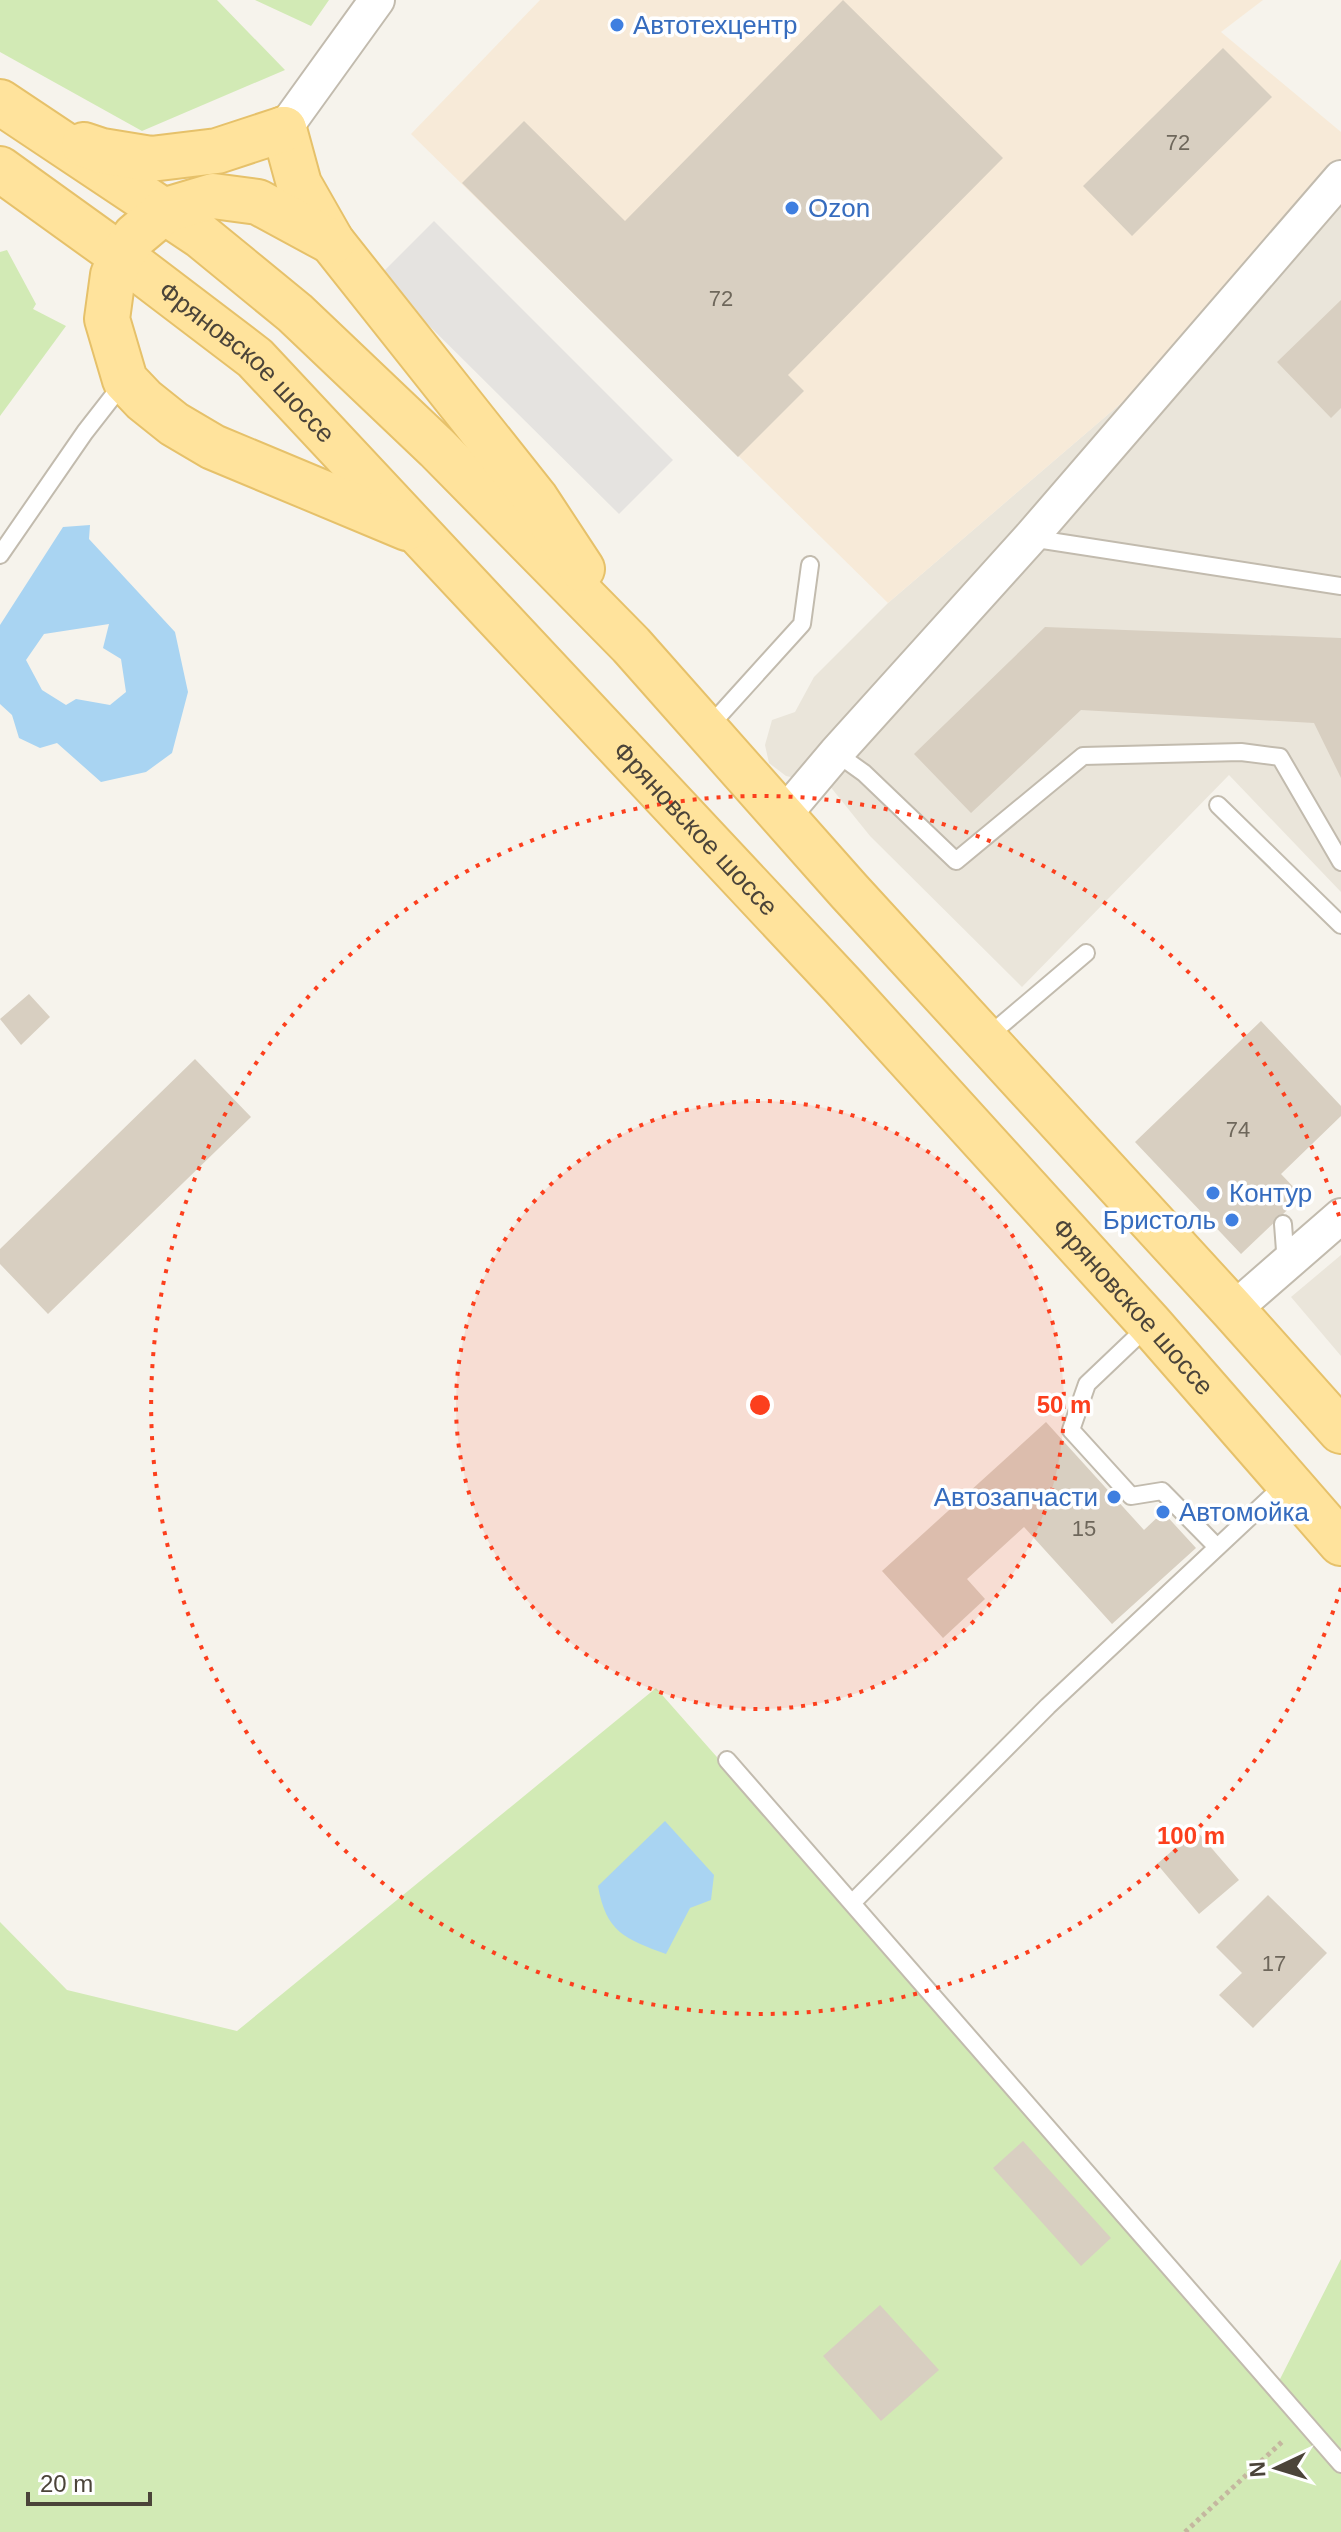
<svg xmlns="http://www.w3.org/2000/svg" width="1341" height="2532" font-family="Arial,sans-serif">
<rect width="100%" height="100%" fill="#f6f3ec"/>
<path fill="#eae5da" d="M1341 172V892L1229 775 1022 987 870 836 829 785 786 776 769 763 765 745 772 720 795 712 814 677 888 603 1279 268Z
M1341 1255V1356L1291 1297Z"/>
<path fill="#f7ead8" d="M540 0H1263L1221 32 1341 132V172L1279 268 888 603 411 134Z"/>
<path fill="#d2eab5" d="M0 0H217L285 70 142 131 0 52Z
M255 0H329L311 26Z
M7 250 36 304 33 309 66 326 0 416V252Z
M656 1688 1341 2464V2532H0V1922L67 1990 237 2031Z
M1341 2259V2454L1279 2381Z"/>
<path fill="#e5e3e0" d="M434 221 673 460 619 514 379 276Z"/>
<path fill="#a9d4f2" fill-rule="evenodd" d="M90 525 89 539 175 632 188 692 172 753 146 772 101 782 57 743 40 748 19 738 12 715 0 704V625L63 527ZM109 624 103 648 121 659 126 692 110 705 76 699 66 705 42 690 26 660 44 634Z
M665 1821 714 1875 711 1900 690 1908 666 1954C625 1939 606 1932 598 1886Z"/>
<path fill="#d8cfc1" d="M843 0 1003 158 788 375 804 391 738 457 462 183 524 121 625 221Z
M1223 48 1272 97 1132 236 1083 186Z
M1341 300V408L1331 418 1277 362Z
M1045 627 1341 638V778L1314 723 1081 710 971 813 914 754Z
M29 994 50 1017 21 1045 0 1019Z
M1261 1021 1341 1106V1116L1281 1174 1302 1196 1241 1254 1135 1142Z
M195 1059 251 1117 48 1314 0 1264V1249Z
M1046 1422 1144 1530 1163 1512 1196 1548 1112 1624 1024 1527 967 1579 985 1599 943 1638 882 1571Z
M1196 1830 1239 1880 1199 1914 1157 1864Z
M1268 1895 1327 1953 1253 2028 1219 1995 1242 1973 1216 1947Z
M1023 2141 1111 2238 1081 2266 993 2168Z
M880 2305 939 2370 881 2421 823 2356Z"/>
<g fill="none" stroke-linecap="round" stroke-linejoin="round">
<g stroke="#c2bbae" stroke-width="20">
<path id="lane" d="M1030 538 1341 586
M0 555 85 432 124 382
M706 730 802 624 810 565
M836 753 864 773 956 861 1083 756 1241 752 1280 757 1341 862
M1218 805 1341 925
M986 1038 1086 953
M1283 1224 1286 1264
M1149 1325 1087 1384 1071 1430 1131 1496 1162 1491 1217 1547
M727 1760 1341 2464
M852 1903 1048 1706 1286 1483"/>
</g>
<g stroke="#c2bbae" stroke-width="38">
<path id="street" d="M284 129 377 0
M782 817 836 753 1030 538 1341 178
M1233 1310 1341 1216"/>
</g>
<g stroke="#e6c16a" stroke-width="48">
<g id="primary">
<path d="M0 102 201 236 295 313 437 448 631 645 849 891 1233 1310 1341 1431"/>
<path d="M284 129 299 184 332 242 536 499 582 569"/>
<path d="M84 145 102 151 151 159 217 151 284 129"/>
<path id="s1" d="M0 169 121 256 255 358 842 985 1150 1324 1341 1543"/>
<path d="M332 242 258 202 213 196 166 210 135 236 121 256 113 275 107 319 125 380 144 400 174 424 213 447 407 528"/>
</g>
</g>
<path stroke="#c4b79f" stroke-width="5" stroke-dasharray="4 4" stroke-linecap="butt" d="M1185 2532 1284 2440"/>
<use href="#lane" stroke="#fff" stroke-width="16"/>
<use href="#street" stroke="#fff" stroke-width="34"/>
<use href="#primary" stroke="#ffe39c" stroke-width="44"/>
</g>
<circle cx="760" cy="1405" r="304" fill="#fc3f1d" fill-opacity=".12"/>
<g fill="none" stroke="#fc3f1d" stroke-width="4" stroke-dasharray="4 8">
<circle cx="760" cy="1405" r="304"/>
<path d="M1341 1588A609 609 0 1 1 1341 1222"/>
</g>
<g fill="#3f7fe0" stroke="#fff" stroke-width="3">
<circle cx="617" cy="25" r="8"/>
<circle cx="792" cy="208" r="8"/>
<circle cx="1213" cy="1193" r="8"/>
<circle cx="1232" cy="1220" r="8"/>
<circle cx="1114" cy="1497" r="8"/>
<circle cx="1163" cy="1512" r="8"/>
</g>
<g text-anchor="middle" dominant-baseline="central" stroke-width="7" stroke-linejoin="round" paint-order="stroke">
<g font-size="22" fill="#6e675b">
<text x="1178" y="142">72</text>
<text x="721" y="298">72</text>
<text x="1238" y="1129">74</text>
<text x="1084" y="1528">15</text>
<text x="1274" y="1963">17</text>
</g>
<g font-size="26" fill="#366cbe" stroke="#fff" text-anchor="start">
<text x="633" y="25">Автотехцентр</text>
<text x="808" y="208">Ozon</text>
<text x="1229" y="1193">Контур</text>
<text x="1216" y="1220" text-anchor="end">Бристоль</text>
<text x="1098" y="1497" text-anchor="end">Автозапчасти</text>
<text x="1179" y="1512">Автомойка</text>
</g>
<g font-size="26" fill="#4b4439" stroke="#fff">
<text stroke="none"><textPath href="#s1" startOffset="314">Фряновское шоссе</textPath></text>
<text stroke="none"><textPath href="#s1" startOffset="962">Фряновское шоссе</textPath></text>
<text stroke="none"><textPath href="#s1" startOffset="1610">Фряновское шоссе</textPath></text>
</g>
</g>
<circle cx="760" cy="1405" r="12" fill="#fc3f1d" stroke="#fff" stroke-width="4"/>
<g font-size="24" text-anchor="middle" font-weight="bold" fill="#fc3f1d" stroke="#fff" stroke-width="7" stroke-linejoin="round" paint-order="stroke">
<text x="1064" y="1413">50 m</text>
<text x="1191" y="1844">100 m</text>
</g>
<g transform="translate(1277 2468) rotate(266)" stroke="#ffffff" stroke-width="6" paint-order="stroke">
<path d="M0-6L14 30L0 20L-14 30Z" fill="#4b4439"/>
<text y="-12" font-size="22" font-weight="bold" text-anchor="middle" fill="#4b4439">N</text>
</g>
<path d="M28 2492v12h122v-12" fill="none" stroke="#4b4439" stroke-width="4"/>
<text x="40" y="2492" font-size="24" fill="#4b4439" stroke="#ffffff" stroke-width="6" paint-order="stroke">20 m</text>
</svg>
